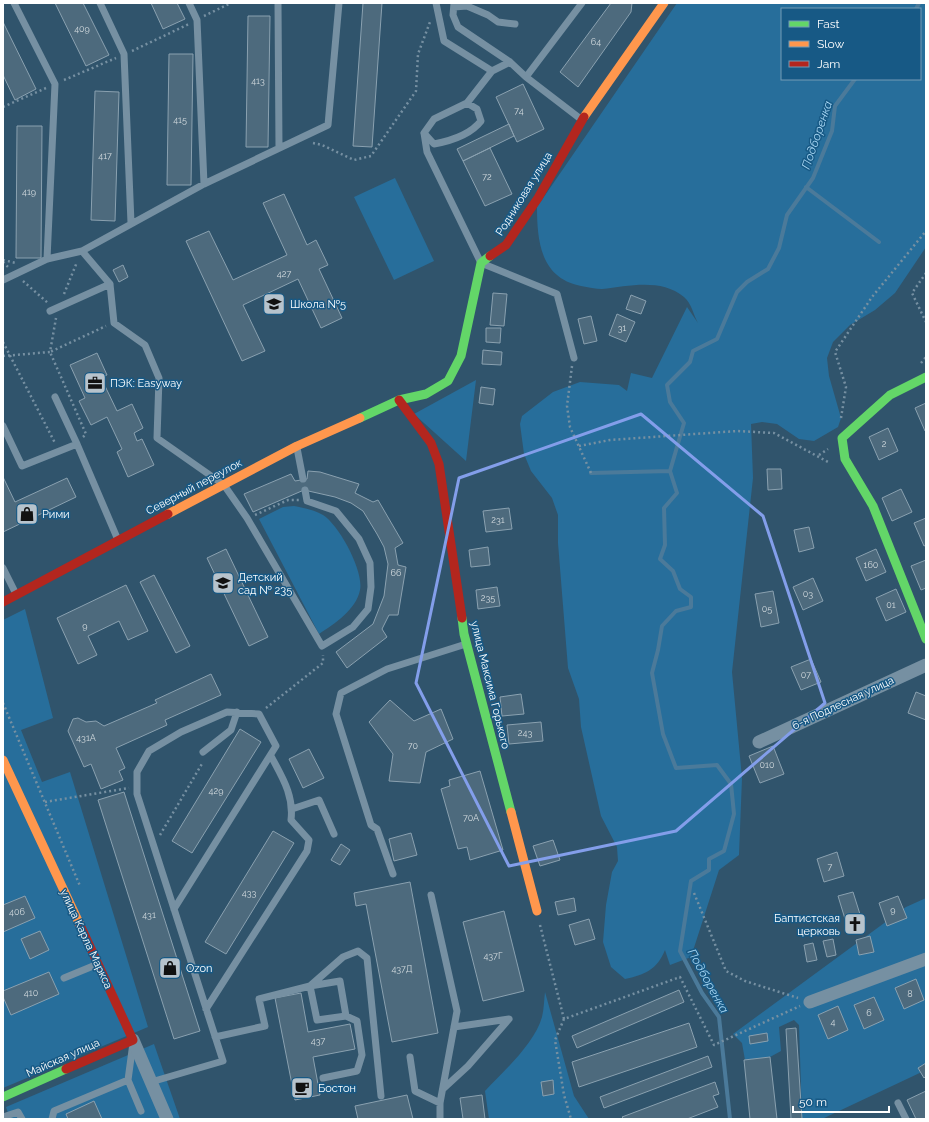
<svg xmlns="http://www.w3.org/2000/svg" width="929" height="1122" font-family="Raleway,sans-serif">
<rect width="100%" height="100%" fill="#30546c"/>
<path fill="#276e9b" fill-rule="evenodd" d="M677 3H926V247L895 293 875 310 850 325 833 342 827 358 829 376 841 418 838 427 814 441 799 439 777 424 762 422 751 424 753 478 732 672 742 778 739 855 719 870 691 957 670 965 665 950C657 970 644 975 625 979L611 967 603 942 606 905 612 872 618 861 617 847 601 816 581 727 579 699 568 668 558 543V515L552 498 531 471 524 454 520 424 522 416 553 392 580 382 619 385 627 391 631 373 652 378 687 307 698 323C693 314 692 304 684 297 661 278 629 286 602 289 596 289 588 287 581 286 541 278 537 242 537 207ZM782 9H920V79H782Z
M395 178 434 261 394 280 354 197Z
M476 380 466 461 414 414Z
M294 506C303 508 315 510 323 515 339 525 364 571 360 590 356 610 334 624 319 634L259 519 283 507Z
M25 609 53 718 21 730 42 782 70 772 148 1027 3 1088V620Z
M926 898V1070L822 1119H802L799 1025 794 1020 779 1027 781 1051 770 1057 745 1060 742 1043 733 1034 906 907Z
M545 992 574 1096 589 1119H489L485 1091C503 1072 535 1043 542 1017 544 1009 544 1000 545 992Z
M154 1044 180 1119H10L6 1107Z"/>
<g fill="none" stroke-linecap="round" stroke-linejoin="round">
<path stroke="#4b7a9a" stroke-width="4" d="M916 9 919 3
M806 187 879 242
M591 473 670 471
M730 1119 719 1017 702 993 680 951 691 881 709 870V859L724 851 734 814 731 784 717 765 676 768 663 734 652 673 658 650 662 626 676 611 691 607V597L680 589 673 571 660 559 665 545 664 508 677 493 670 471 684 423 670 402 667 385 690 362 693 351 717 339 737 292 747 282 768 269 779 248 787 215 813 178 832 131 835 106 855 79"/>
</g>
<path fill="#4d6a7d" stroke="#8aa1b0" d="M55 3H83L109 55 86 66Z
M151 3H177L185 19 163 29Z
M363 3H382L372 147 353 146Z
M611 3H632L631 12 578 87 560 72Z
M248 16H270L268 147H246Z
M3 22 36 89 15 100 3 75Z
M169 54H193L191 185H167Z
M523 84 544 129 517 142 496 97Z
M95 91 119 92 115 221 91 220Z
M509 124 514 136 463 161 457 149Z
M17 126H42L41 258H16Z
M490 148 512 194 485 206 463 161Z
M284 194 307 245 316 240 328 265 319 269 342 318 321 328 298 279 243 305 265 351 242 361 186 241 209 231 233 280 287 255 263 203Z
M123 265 128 277 119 282 113 270Z
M493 293 507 294 504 326 490 325Z
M631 295 646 301 641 314 626 309Z
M617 314 635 322 626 342 609 335Z
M591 316 597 341 584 344 578 319Z
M486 328H501L500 343 486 342Z
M483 350 502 352 501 365 482 364Z
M97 353 107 375 97 379 101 388 105 386 117 411 132 404 143 428 134 433 137 441 142 439 154 465 128 477 117 452 122 449 107 417 91 425 79 401 85 398 70 365Z
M481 387 495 389 493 405 479 403Z
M926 403V431H925L915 408Z
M888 428 898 451 879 460 869 437Z
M767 469H781L782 489 768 490Z
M308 471 320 472 359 484 355 493 373 502 378 500 403 543 395 548 398 565 406 567 398 615H389L382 629 387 637 347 668 336 652 373 624 384 596 388 564 384 547 377 534 363 511 351 503 335 497 304 490 253 512 244 494 291 474 295 481 307 479Z
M3 477 15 502 67 478 76 497 3 532Z
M901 489 912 512 892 521 882 498Z
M509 508 512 529 486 532 483 511Z
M926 518V545L924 546 914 523Z
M809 527 814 548 799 552 794 530Z
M488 547 490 565 471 567 469 550Z
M226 549 268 637 249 646 207 558Z
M876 549 886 572 866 581 856 558Z
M926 560V588L921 590 911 566Z
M154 575 190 646 176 653 140 582Z
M813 578 823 601 803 610 793 587Z
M126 585 148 631 128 640 119 621 88 636 97 655 78 664 57 618Z
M497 587 500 606 478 609 476 590Z
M896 589 906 612 886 621 876 598Z
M773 591 779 623 761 627 755 594Z
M811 659 821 682 801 690 791 667Z
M211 674 221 695 165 720 167 725 116 748 125 768 119 771 123 780 101 789 91 764 84 767 68 731 73 719 78 718 86 722 96 721 104 726 157 703 155 700Z
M916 692 926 696V720L908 713Z
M521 694 524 714 502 716 500 697Z
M390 700 414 721 441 709 453 739 426 752 420 783 389 781 393 754 369 722Z
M541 722 543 741 509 744 507 725Z
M240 729 261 742 192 853 172 841Z
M773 746 784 774 760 783 749 756Z
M309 749 324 778 303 788 289 759Z
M480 771 503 850 470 860 467 847 458 849 441 789 450 786 449 780Z
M124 792 200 1031 174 1039 98 800Z
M273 831 294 843 226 954 205 942Z
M411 833 417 855 394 861 389 839Z
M553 840 560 860 540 866 533 846Z
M341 844 350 850 340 865 331 860Z
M837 852 844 876 824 882 817 859Z
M410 882 438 1033 392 1042 366 904 356 906 354 893Z
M853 892 864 927 849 932 838 896Z
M25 896 35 918 3 932V905Z
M898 896 907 918 887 926 879 903Z
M574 898 576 911 558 915 555 902Z
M504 911 524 991 483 1001 463 922Z
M589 919 595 939 575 945 569 925Z
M40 931 49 950 30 959 21 939Z
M870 936 874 952 859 955 856 940Z
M833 939 836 955 827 957 823 941Z
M813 943 817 960 807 962 804 945Z
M49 972 59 994 11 1015 3 997V991Z
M916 979 924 1000 904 1009 895 988Z
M679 990 684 1002 577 1048 572 1036Z
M301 993 308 1032 350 1024 355 1049 313 1057 320 1095 295 1100 275 998Z
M874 997 884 1020 864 1029 854 1005Z
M838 1006 848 1030 828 1039 818 1015Z
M689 1023 697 1047 579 1087 572 1062Z
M796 1028 802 1119H791L786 1029Z
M767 1033 768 1041 750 1044 749 1036Z
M708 1056 712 1067 604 1108 600 1097Z
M770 1057 777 1119H750L744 1060Z
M926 1063V1076L924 1078 918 1068Z
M553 1080 554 1094 543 1096 541 1082Z
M715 1082 719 1094 713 1096 718 1107 687 1119H624L622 1117Z
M926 1091V1119H916L907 1100Z
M407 1095 413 1119H358L355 1106Z
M482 1095 485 1119H463L460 1098Z
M94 1101 102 1119H68L66 1114Z"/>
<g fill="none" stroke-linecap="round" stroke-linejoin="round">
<path stroke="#7690a2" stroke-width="2.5" stroke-dasharray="2 3" stroke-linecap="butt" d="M204 16 231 3
M132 51 189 24
M64 80 116 58
M3 107 46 88
M313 143 322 145 354 160 371 156 416 91 418 54 430 22
M3 260 16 263
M3 262 9 268
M926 273 912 293 926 322
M23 281 48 303
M64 294 77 262
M3 342 55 443
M3 356 50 352 56 318
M921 363 926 357
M572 366 567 406 570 427 591 473
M841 418 846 387 835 352 872 297 926 231
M83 437 86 434 50 352 106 326
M579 446 610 440 737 431 774 433 830 463
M819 455 828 449
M255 515 288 500H299
M3 703 80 886
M266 708 323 663V655
M45 802 129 788
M160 835 203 762
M694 893 726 971 745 981 798 998
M540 925 564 1019 680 977 714 1045 800 1006
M564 1019 555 1040 564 1095 571 1119"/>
<path stroke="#7690a2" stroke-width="7" d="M14 3 55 84 47 259
M100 3 124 54 131 223
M189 3 197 20 204 184
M278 3 279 148
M436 3 444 41 492 71
M454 3 453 15 458 27 510 62 526 77
M454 7 467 6 488 15 498 22 515 24
M467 103 492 71 510 62
M582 120 526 77 582 3
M424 133 434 144C450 141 471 134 481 121L477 109 467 103 434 119 424 133 427 152 481 263 557 294 574 358
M82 251 110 284 114 323 145 345 159 378 157 438 224 485 247 518 322 646 353 627 368 609 371 587 370 563 359 539 336 511 307 501 305 490
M3 280 47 259 82 251 204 184 328 125 339 3
M50 311 110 284
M55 397 77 444
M3 426 22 466 77 444 118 540
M297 448 303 479
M3 568 16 594
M203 752 231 730 237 712
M292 809 319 800 334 834
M393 874 377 829 371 825 336 714 341 693 387 669 466 644
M431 895 457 1011 440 1103V1119
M64 978 98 964
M206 1009 307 851 309 840 291 820C294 795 282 777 271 756
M215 1037 265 1026 259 999 310 986 343 957 358 951 367 958 381 1096
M410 1057 415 1091 440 1103
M323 1078 357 1071 362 1055 357 1021 346 1016 340 981 310 986 317 1020 346 1016
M128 1080 141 1111
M151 1082 223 1061 137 794V772L149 751 181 732 227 712 259 714 276 746 174 909
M443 1089 468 1066 509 1019 454 1027
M898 1103 906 1119
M3 1117 18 1112 22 1119
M52 1119 54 1111 128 1080 133 1043"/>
<path stroke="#7690a2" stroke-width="13" d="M759 742 926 665
M810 1002 926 959
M133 1040 167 1119"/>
<path stroke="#63d668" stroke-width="9" d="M926 377 890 395 842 438 845 459 873 506 926 639
M360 418 399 400 426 394 448 381 461 356 481 263 490 256
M462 618 464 634 511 812
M3 1097 66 1069"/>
<path stroke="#ff974d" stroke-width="9" d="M584 117 664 3
M168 514 297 446 360 418
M3 760 80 925
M511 812 537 911"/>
<path stroke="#b3261e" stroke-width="9" d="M490 256 506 245 538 198 584 117
M399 400 431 443 439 464 462 618
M3 602 168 514
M66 1069 133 1040 80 925"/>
</g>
<path fill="none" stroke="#839eea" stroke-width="3" stroke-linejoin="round" d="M641 414 763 516 825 703 676 831 509 866 416 683 459 478Z"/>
<defs>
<g id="school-square" transform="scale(1.15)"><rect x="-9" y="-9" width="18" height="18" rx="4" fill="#b7c3cc" stroke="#175985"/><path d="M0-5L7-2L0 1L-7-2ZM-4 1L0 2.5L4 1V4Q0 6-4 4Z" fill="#111"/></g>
<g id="office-square" transform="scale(1.15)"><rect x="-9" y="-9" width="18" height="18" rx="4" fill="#b7c3cc" stroke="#175985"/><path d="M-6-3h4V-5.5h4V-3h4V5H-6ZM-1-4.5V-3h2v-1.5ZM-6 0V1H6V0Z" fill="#111"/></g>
<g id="shop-square" transform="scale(1.15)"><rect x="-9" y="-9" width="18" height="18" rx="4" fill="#b7c3cc" stroke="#175985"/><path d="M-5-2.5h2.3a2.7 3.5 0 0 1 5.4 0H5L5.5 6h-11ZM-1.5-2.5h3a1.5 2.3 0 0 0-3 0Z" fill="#111"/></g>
<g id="church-square" transform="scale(1.15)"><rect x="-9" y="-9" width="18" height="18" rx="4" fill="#b7c3cc" stroke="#175985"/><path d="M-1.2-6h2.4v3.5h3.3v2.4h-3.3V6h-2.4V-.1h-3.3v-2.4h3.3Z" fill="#111"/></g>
<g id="cafe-square" transform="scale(1.15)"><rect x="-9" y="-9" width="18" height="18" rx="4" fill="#b7c3cc" stroke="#175985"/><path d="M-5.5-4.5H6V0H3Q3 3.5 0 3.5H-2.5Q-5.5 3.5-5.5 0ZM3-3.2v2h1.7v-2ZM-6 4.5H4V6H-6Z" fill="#111"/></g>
</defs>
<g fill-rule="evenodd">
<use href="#school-square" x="274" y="304"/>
<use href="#office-square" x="95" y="383"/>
<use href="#shop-square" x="27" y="514"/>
<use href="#school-square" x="223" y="583"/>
<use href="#church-square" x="855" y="924"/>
<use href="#shop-square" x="170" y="968"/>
<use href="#cafe-square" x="302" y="1088"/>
</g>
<g text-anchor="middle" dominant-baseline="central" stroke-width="3" stroke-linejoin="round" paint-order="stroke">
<g font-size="9" fill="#d2dade">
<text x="82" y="29">409</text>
<text x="596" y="42">64</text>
<text x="258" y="81">413</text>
<text x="519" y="111">74</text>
<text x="180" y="120">415</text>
<text x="105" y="156">417</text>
<text x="487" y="177">72</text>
<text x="29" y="192">419</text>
<text x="284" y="274">427</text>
<text x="622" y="328">31</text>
<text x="884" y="444">2</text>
<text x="498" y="520">231</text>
<text x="871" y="565">160</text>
<text x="396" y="573">66</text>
<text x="808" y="594">03</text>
<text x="488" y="598">235</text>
<text x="891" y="605">01</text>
<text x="767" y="609">05</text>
<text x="85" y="626">9</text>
<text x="806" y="675">07</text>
<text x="525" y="733">243</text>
<text x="86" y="738">431А</text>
<text x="413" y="746">70</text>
<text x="767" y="765">010</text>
<text x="216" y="791">429</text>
<text x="471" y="818">70А</text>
<text x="830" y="867">7</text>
<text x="249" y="893">433</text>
<text x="893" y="910">9</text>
<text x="17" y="912">406</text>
<text x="149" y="915">431</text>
<text x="493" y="956">437Г</text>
<text x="402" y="969">437Д</text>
<text x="31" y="993">410</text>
<text x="910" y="994">8</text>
<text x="869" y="1013">6</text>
<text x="833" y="1022">4</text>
<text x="318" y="1041">437</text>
</g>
<g font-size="11" fill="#fff" stroke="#175985">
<text transform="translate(524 194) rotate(-58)">Родниковая улица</text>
<text transform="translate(194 487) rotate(-28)">Северный переулок</text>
<text transform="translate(490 685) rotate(76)">улица Максима Горького</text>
<text transform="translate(843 703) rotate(-25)">6-я Подлесная улица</text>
<text transform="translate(86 939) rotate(65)">улица Карла Маркса</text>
<text transform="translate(63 1058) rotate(-24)">Майская улица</text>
</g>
<g font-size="11" fill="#fff" stroke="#175985" text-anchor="start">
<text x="290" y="304">Школа №5</text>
<text x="110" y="383">ПЭК: Easyway</text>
<text x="42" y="514">Рими</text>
<text x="238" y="577">Детский<tspan x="238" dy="13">сад № 235</tspan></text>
<text x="840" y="918" text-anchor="end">Баптистская<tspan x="840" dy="13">церковь</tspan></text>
<text x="186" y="968">Ozon</text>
<text x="318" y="1088">Бостон</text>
</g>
<g font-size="12" font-style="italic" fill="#a8d7f4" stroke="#175985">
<text transform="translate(817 135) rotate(-71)">Подборенка</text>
<text transform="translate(708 981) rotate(61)">Подборенка</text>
</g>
</g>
<rect width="929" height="1122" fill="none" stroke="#ffffff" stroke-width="8"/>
<rect x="781" y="8" width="140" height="72" fill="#175985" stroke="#749bb6"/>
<rect x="789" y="21" width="20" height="6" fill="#63d668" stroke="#749bb6"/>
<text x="817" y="28" font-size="12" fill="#ffffff">Fast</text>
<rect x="789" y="41" width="20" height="6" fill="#ff974d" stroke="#749bb6"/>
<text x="817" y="48" font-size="12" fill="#ffffff">Slow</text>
<rect x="789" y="61" width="20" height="6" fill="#b3261e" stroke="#749bb6"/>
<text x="817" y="68" font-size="12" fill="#ffffff">Jam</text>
<path d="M793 1106v6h96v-6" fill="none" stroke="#ffffff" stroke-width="2"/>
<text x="799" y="1106" font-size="12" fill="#ffffff" stroke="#175985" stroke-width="3" paint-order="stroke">50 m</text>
</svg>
